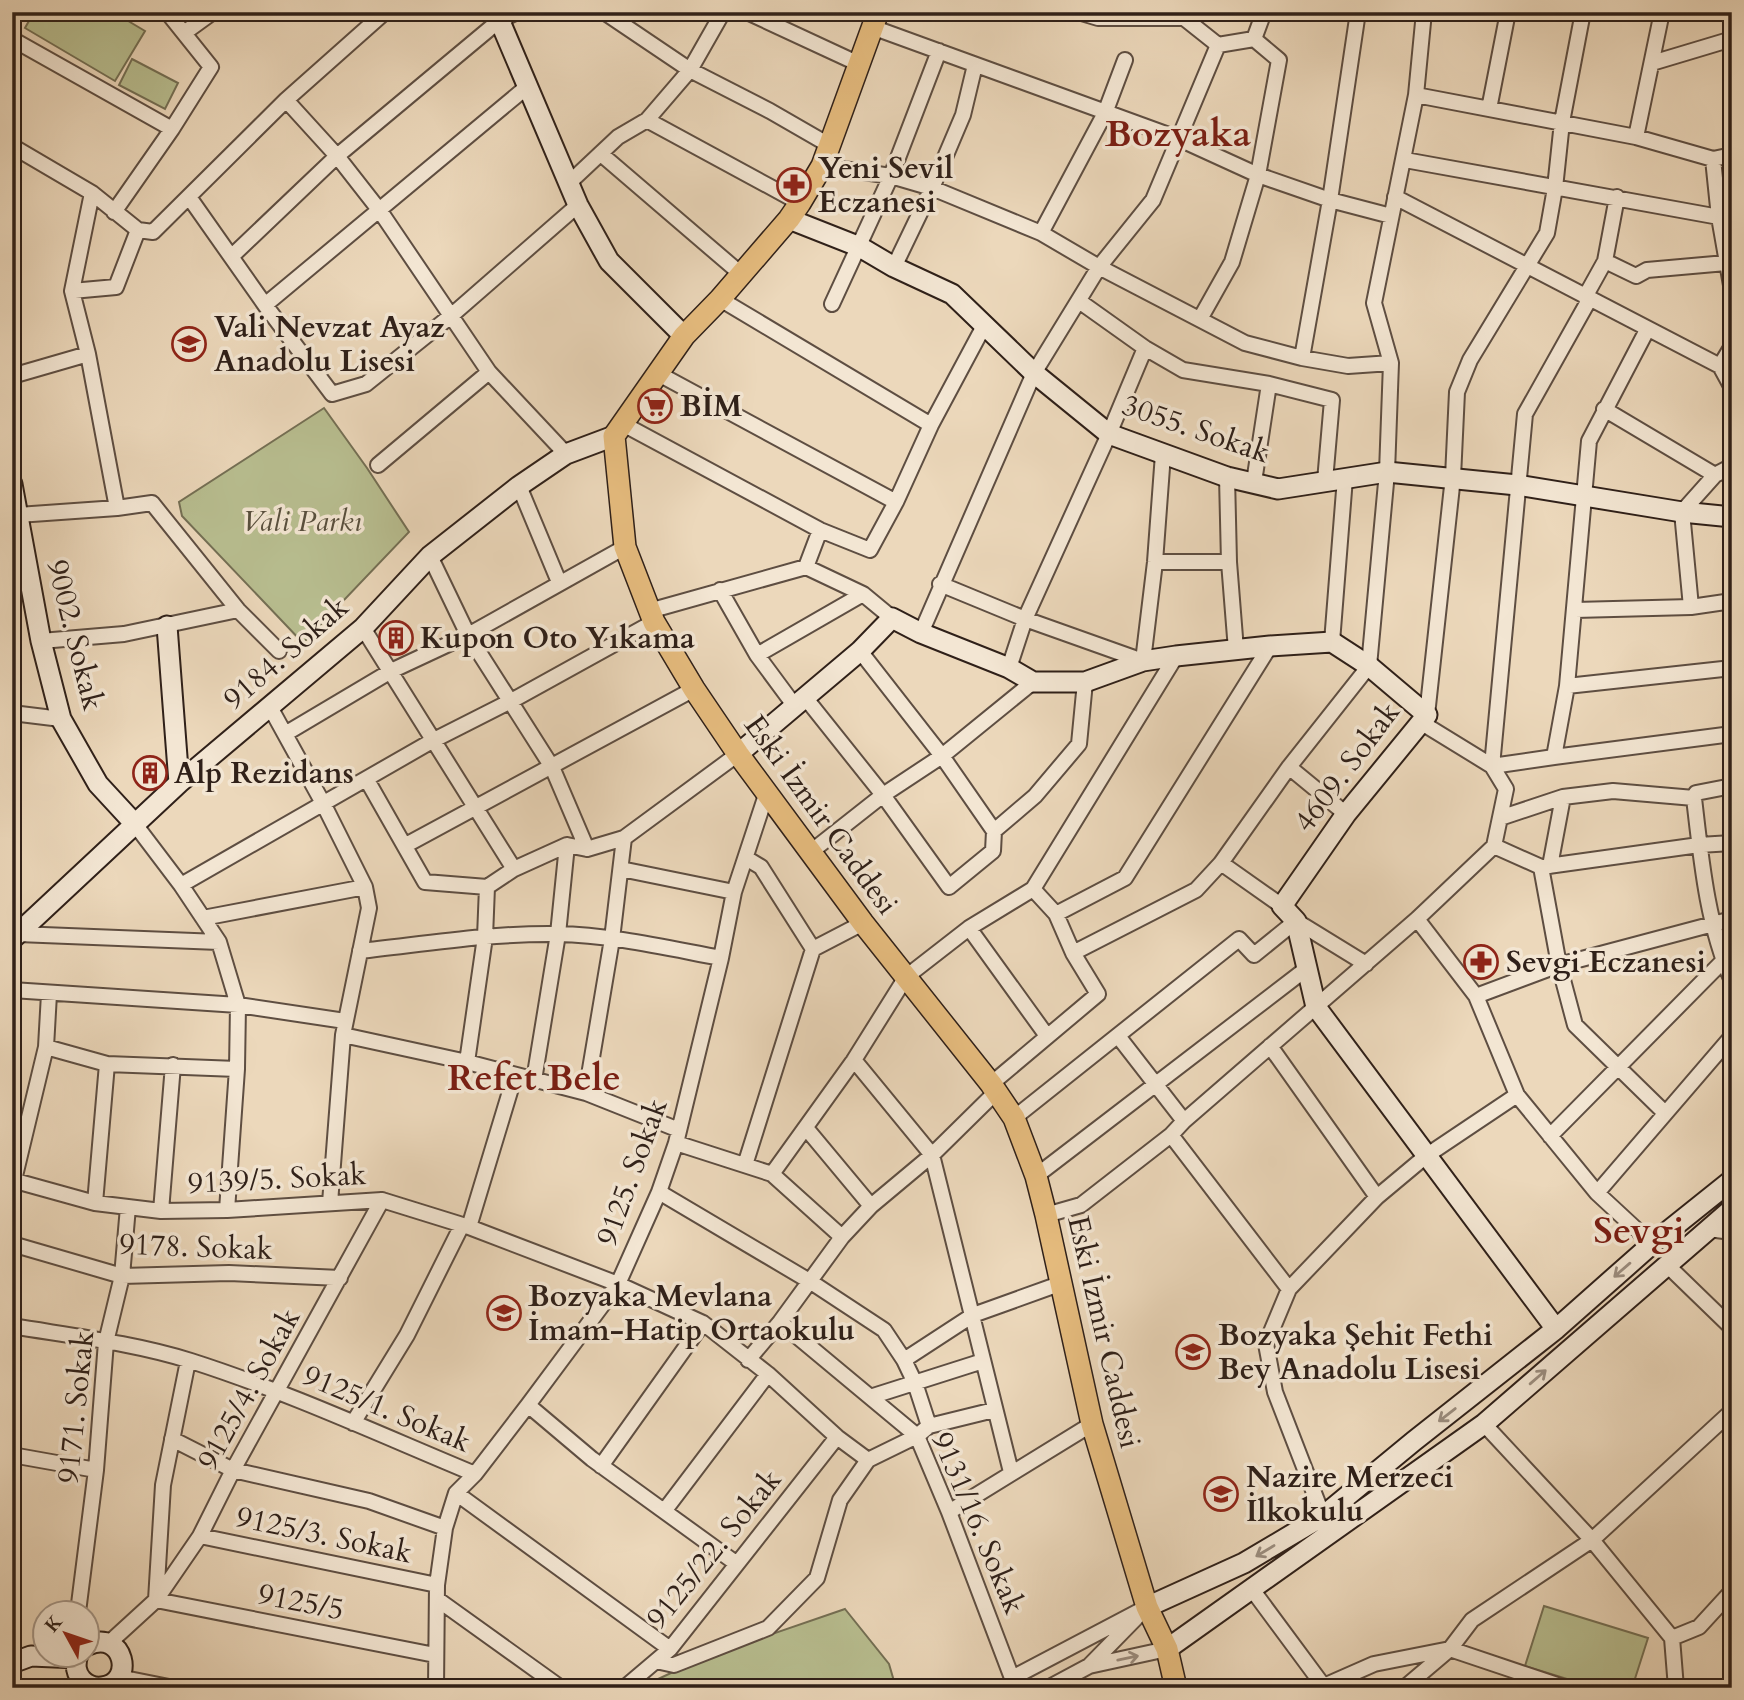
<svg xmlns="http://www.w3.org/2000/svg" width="1744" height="1700" font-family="Cardo,serif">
<rect width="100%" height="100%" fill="#ecd8bb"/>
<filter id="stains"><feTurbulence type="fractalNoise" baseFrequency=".00286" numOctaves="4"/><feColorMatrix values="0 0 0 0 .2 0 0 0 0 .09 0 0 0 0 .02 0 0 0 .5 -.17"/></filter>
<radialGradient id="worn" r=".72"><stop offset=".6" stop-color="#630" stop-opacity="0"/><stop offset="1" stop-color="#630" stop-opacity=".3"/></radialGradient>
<path fill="#b8be90" stroke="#746f54" stroke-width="2" d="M34 12H113L145 31 115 81 25 28Z
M132 59 178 83 165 109 119 85Z
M324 408 367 468 409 532 303 643 182 516 179 502Z
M1544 1606 1648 1638 1632 1688H1596L1525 1666Z
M845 1609 889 1664 896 1688H639L705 1657Z"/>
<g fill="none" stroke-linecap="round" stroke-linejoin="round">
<g stroke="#5e4e42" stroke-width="18">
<path id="street" d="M604 12 690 70 770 111 829 145
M747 12 859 64
M1078 12 1098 18H1184L1218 45 1254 39 1279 60 1258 175 1232 262 1200 319
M12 15 14 12
M872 27 1177 138 1258 175 1330 200 1391 216
M184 33 213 12
M12 39 172 129
M1254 39 1264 12
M1652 63 1732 39
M1416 95 1636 137 1713 159 1732 155
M286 100 337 156 380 211 489 372 566 454
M1489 109 1508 12
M647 120 800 203
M1636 137 1662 12
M12 146 92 193 138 230
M601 154 741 274
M1713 159 1719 217 1732 291
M1405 160 1719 217
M822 166 891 176 932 188 1041 233 1099 267 1245 343 1302 358 1348 366 1391 363
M569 183 618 137 647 120 690 70 723 12
M189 197 265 305 332 394 366 384 452 315 578 205
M1395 197 1720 366 1732 388
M114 212 172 129 211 67 167 12
M1041 233 1105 113 1125 60
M232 256 337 156 500 20 517 12
M1605 261 1636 276 1647 270 1726 263
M894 267 932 188 963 115 975 65
M72 291 92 193
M1585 297 1605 261 1617 197
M720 299 931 425
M1079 301 1145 348 1183 370 1269 384 1332 400 1325 481
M832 304 891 176 939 51
M265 305 528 86
M88 354 117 508
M1302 358 1330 200 1358 12
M1720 366 1732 346
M12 376 88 354 72 291 116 287 138 230 153 232 286 100 385 12
M1604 409 1715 475
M623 424 820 530 870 550 896 502 657 373
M378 465 489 372
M1227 477 1229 562 1236 650
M1254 482 1269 384
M519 486 559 582
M896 502 931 425 985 324
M18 515 117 508 152 503 238 610 279 651
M430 556 468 635 552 767 587 849
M1155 562H1229
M806 567 863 594 892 618
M940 584 1025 619 1143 661 1155 562 1163 454
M720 590 757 655 794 705
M1691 607 1682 512 1715 475 1732 466
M1575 610 1691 607 1732 601
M649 611 806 567 820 530
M363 628 514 869
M921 633 1034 373 1099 267 1153 200 1218 45
M41 641 124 634 238 610
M1332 642 1345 478
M860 651 942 756 994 831
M757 655 863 594
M1009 668 1025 619 1109 434 1145 348
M1567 686 1732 668
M804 696 883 795 949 887 993 851 994 831 1035 796 1079 744 1085 682
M270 707 324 805 365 887 369 908 343 1035 330 1203
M12 713 61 719
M1427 715 1453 477 1457 392 1470 360 1547 233 1555 188 1562 122 1583 12
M1422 723 1492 766 1525 414 1589 300
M285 734 391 671 468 635 625 547
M1554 757 1732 734
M1289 767 1346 814
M367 780 425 882 487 887
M1694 798C1701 858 1707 925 1732 981
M1500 818 1563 797 1613 791 1694 798 1696 793 1732 786
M134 823 181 885 219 942 238 1005 237 1069 227 1210
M406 845 694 689
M1494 846 1541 867 1699 845 1732 843
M812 851 883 795 942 756 1033 682
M746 858 761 867 813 949
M1221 863 1282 906
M1550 866 1563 797
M1541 867 1559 965 1575 1025 1665 1113
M621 869 734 892
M181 885 432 741 511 701 654 622
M1033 889 1056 914 1125 878 1270 646
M203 918 365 887
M1417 919 1476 996 1517 1095 1597 1193 1652 1244
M969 928 1047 1036
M18 934 219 942
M360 951C425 944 491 933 557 934 612 935 667 948 721 958
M1073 953 1196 890 1221 863 1289 767 1369 666 1387 472 1391 363 1374 303 1416 95 1424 12
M12 990 238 1005 345 1021
M1476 996 1559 965 1732 919
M343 1035 467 1062 485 937 487 887 514 869 567 845 587 849 624 838 738 754
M1118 1036 1184 1121
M1270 1046 1377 1197
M46 1047 107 1064 237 1069
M854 1060 932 1155 1011 1472
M467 1062 586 1093 679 1130
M534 1080 558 934 567 845
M991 1084 1098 994 1073 953 1056 914
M586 1093 612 939 624 838
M1014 1118 1239 939 1254 955 1296 921 1366 964
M806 1128 871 1206
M1171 1135 1289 1289
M1550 1136 1723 961
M676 1143 772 1174 842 1237
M745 1165 813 949 863 923
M772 1174 854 1060 906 977 969 928 1033 889 1176 656
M1036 1176 1306 969
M12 1180 95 1203 161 1211 227 1210 382 1200 469 1227 618 1284 703 1323 768 1374 837 1437 868 1460
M14 1180 46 1047 49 994
M659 1192 811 1282 884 1330 904 1360 915 1383 929 1426
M1597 1193 1732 1036
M382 1200 233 1470 200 1536 156 1600 435 1655
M95 1203 107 1064
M161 1211 173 1065
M1046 1215 1081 1205 1171 1135 1184 1121 1417 919 1494 846 1506 789 1492 766 1554 757 1567 686 1589 441 1647 330
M469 1227 515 1075
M1708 1229 1732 1232
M12 1244 122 1276 229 1273 340 1278
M1668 1266 1732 1328
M780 1322 917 1436 949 1512 1012 1678 1147 1607
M12 1326C72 1336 134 1343 191 1361 288 1392 381 1435 475 1474
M748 1360 780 1322 842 1237 871 1206 932 1155 997 1091
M904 1360 973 1315 1062 1283
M870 1397 983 1361
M528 1405 592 1459 737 1564
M353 1423 407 1335 462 1225
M1484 1424 1592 1540 1672 1638 1676 1688
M172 1439 233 1470 369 1501 445 1528
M12 1455 96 1470
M601 1466 703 1323
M456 1493 670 1649
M665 1510 768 1374
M949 1512 1092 1424
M1323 1516 1275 1392 1266 1344 1289 1289 1377 1197 1426 1156 1517 1095
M200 1536 437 1585
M1251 1588 1325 1688
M437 1599 561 1688
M78 1612 96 1470 106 1342 122 1276 128 1207
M1672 1638 1699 1627 1732 1591
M109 1643 156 1600 163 1485 188 1361
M656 1661 674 1665 768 1628 817 1578 840 1500 868 1460 917 1436 929 1426 994 1410
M1089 1666 1136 1618
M119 1677 174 1688
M1324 1686 1374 1664 1450 1649 1566 1688
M436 1688 437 1585 445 1528 456 1493 475 1474 528 1405 618 1284 659 1192 676 1143 721 958 734 892 767 792
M624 1688 670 1649 837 1437
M1048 1688 1089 1666 1167 1649
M1404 1688 1450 1649 1472 1620 1592 1540 1732 1411"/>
</g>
<g stroke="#2f2019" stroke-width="23">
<path id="secondary" d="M496 12 578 205 609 261 684 336
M789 219 860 247 894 267 952 294 1034 373 1109 434 1227 477 1278 489 1387 472 1517 485 1682 512 1732 517
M12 484 41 641 61 719 98 784 134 823
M167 626 179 783
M738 754 860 651 892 618 921 633 1009 668 1033 682H1085L1143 661 1176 656 1270 646 1332 642 1369 666 1427 715 1346 814 1282 906 1296 921 1316 1007 1556 1329
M12 939 179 783 363 628 430 556 519 486 566 454 614 436
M1147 1607 1244 1563 1323 1516 1414 1441 1556 1329 1652 1244 1732 1180
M1167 1649 1484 1424 1732 1209
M78 1654C75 1664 75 1672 82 1680 87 1685 95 1688 102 1687 136 1683 124 1629 88 1645
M12 1663 31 1656 77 1658"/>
</g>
<g stroke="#2f2019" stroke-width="24">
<path id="primary" d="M878 12 822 166 800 203 789 219 720 299 684 336 614 436 625 547 654 622 694 689 738 754 863 923 991 1084 1014 1118 1036 1176 1046 1215 1092 1424 1147 1607 1167 1649 1176 1688"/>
</g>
<use href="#street" stroke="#f3e6d3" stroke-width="14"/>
<use href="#secondary" stroke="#f3e6d3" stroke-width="19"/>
<use href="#primary" stroke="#e6bc7e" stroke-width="21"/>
</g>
<defs><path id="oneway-shaft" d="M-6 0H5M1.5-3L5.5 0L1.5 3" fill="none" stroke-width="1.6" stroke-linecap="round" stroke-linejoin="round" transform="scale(1.75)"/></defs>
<g stroke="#9b8d7f">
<use href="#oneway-shaft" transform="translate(1622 1270) rotate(139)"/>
<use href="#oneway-shaft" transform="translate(1538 1377) rotate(-41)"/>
<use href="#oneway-shaft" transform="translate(1447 1415) rotate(142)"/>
<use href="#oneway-shaft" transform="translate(1265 1551) rotate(149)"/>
<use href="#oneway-shaft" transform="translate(1128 1658) rotate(-12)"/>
</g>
<defs>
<g id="pharmacy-ring" transform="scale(1.75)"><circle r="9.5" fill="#f3e6d3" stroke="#8f2418" stroke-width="1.5"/><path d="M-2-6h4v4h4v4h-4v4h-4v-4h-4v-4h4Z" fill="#8f2418"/></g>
<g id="school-ring" transform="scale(1.75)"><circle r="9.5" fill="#f3e6d3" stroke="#8f2418" stroke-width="1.5"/><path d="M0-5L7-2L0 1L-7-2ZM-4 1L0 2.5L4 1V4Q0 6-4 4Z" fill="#8f2418"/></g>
<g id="supermarket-ring" transform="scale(1.75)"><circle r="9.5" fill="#f3e6d3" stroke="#8f2418" stroke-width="1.5"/><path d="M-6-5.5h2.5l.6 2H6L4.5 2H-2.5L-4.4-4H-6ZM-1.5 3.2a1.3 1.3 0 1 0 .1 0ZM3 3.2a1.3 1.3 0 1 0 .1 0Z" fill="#8f2418"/></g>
<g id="building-ring" transform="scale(1.75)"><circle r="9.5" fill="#f3e6d3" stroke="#8f2418" stroke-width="1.5"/><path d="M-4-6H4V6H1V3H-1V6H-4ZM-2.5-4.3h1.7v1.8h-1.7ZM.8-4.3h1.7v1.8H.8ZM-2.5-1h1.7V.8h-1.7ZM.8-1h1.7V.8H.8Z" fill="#8f2418"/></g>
</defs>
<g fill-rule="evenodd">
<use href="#pharmacy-ring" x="794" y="185"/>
<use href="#school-ring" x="189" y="344"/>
<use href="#supermarket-ring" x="655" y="406"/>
<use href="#building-ring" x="396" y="638"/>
<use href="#building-ring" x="150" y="773"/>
<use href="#pharmacy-ring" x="1481" y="962"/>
<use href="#school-ring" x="504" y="1313"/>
<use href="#school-ring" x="1193" y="1352"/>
<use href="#school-ring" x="1221" y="1494"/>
</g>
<g text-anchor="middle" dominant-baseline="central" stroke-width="7" stroke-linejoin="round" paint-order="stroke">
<g font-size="30" font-weight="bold" fill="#2f2019" stroke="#f3e6d3" text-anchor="start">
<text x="818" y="168">Yeni Sevil<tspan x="818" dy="34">Eczanesi</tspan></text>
<text x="214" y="327">Vali Nevzat Ayaz<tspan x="214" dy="34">Anadolu Lisesi</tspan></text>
<text x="680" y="406">BİM</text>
<text x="420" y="638">Kupon Oto Yıkama</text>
<text x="174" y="773">Alp Rezidans</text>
<text x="1506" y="962">Sevgi Eczanesi</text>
<text x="528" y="1296">Bozyaka Mevlana<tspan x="528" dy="34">İmam-Hatip Ortaokulu</tspan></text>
<text x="1218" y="1335">Bozyaka Şehit Fethi<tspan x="1218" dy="34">Bey Anadolu Lisesi</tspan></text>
<text x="1246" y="1477">Nazire Merzeci<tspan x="1246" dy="34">İlkokulu</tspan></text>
</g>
<g font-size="30" fill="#2f2019" stroke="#f3e6d3">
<text transform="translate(1196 429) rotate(19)">3055. Sokak</text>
<text transform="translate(75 635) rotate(76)">9002. Sokak</text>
<text transform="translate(286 653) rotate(-41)">9184. Sokak</text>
<text transform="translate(1347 767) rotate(-53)">4609. Sokak</text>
<text transform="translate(821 815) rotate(54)">Eski İzmir Caddesi</text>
<text transform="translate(632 1172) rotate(-70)">9125. Sokak</text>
<text transform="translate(277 1179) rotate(-3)">9139/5. Sokak</text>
<text transform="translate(196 1247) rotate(2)">9178. Sokak</text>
<text transform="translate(1104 1332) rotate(77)">Eski İzmir Caddesi</text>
<text transform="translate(249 1389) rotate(-61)">9125/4. Sokak</text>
<text transform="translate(76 1407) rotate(-84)">9171. Sokak</text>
<text transform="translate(387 1409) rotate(23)">9125/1. Sokak</text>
<text transform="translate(978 1523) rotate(67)">9131/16. Sokak</text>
<text transform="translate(324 1535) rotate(12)">9125/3. Sokak</text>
<text transform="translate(714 1549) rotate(-51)">9125/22. Sokak</text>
<text transform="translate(301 1602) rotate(11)">9125/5</text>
</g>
<g font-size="30" font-style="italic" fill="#584f3d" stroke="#f3e6d3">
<text x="302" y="521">Vali Parkı</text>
</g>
<g font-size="37" font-weight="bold" fill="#7a1f14" stroke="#f3e6d3">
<text x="1178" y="134">Bozyaka</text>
<text x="534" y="1078">Refet Bele</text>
<text x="1639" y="1231">Sevgi</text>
</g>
</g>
<rect width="1744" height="1700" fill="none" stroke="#ecd8bb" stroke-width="42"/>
<rect x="14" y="14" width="1716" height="1672" fill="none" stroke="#2f2019" stroke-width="3.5"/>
<rect x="21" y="21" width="1702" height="1658" fill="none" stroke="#2f2019" stroke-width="2"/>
<g transform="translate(66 1634) rotate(310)"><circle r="33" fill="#f3e6d3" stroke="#a59789" stroke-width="2"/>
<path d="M0-5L12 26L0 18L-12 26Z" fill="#8f2418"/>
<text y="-10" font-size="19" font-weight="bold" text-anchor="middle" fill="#2f2019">K</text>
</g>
<rect width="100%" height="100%" filter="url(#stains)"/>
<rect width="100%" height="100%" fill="url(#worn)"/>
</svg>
